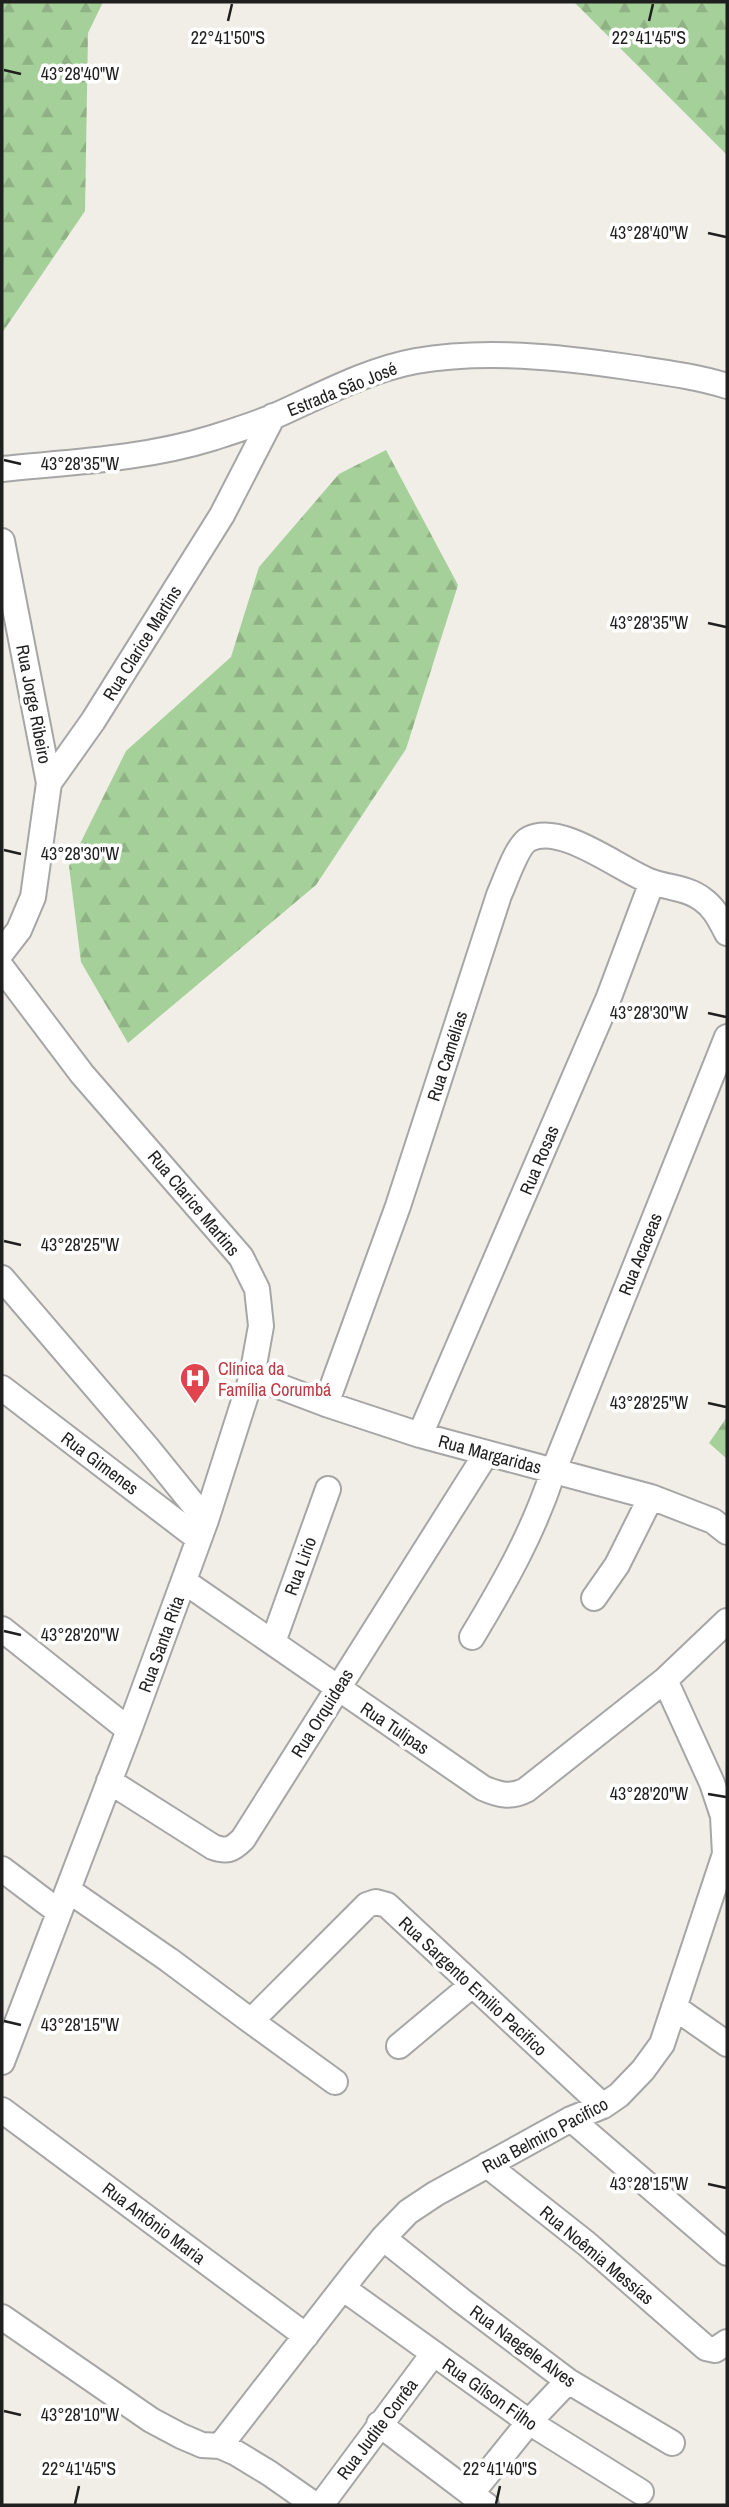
<svg xmlns="http://www.w3.org/2000/svg" width="729" height="2507" font-family="'Archivo Narrow',sans-serif">
<defs>
<pattern id="forest-firs" width="22" height="20" patternUnits="userSpaceOnUse" patternTransform="scale(1.75)"><rect width="22" height="20" fill="#a5d099"/><path d="M5 1l3.5 6h-7zM16 11l3.5 6h-7z" fill="#8eb283"/></pattern>
</defs>
<rect width="100%" height="100%" fill="#f0eee6"/>
<path fill="url(#forest-firs)" d="M2 2H103L88 33 85 211 2 333Z
M574 2H727V155Z
M386 450 458 585 406 749 316 885 128 1043 81 962 69 866 126 751 231 657 259 567 339 474Z
M727 1417V1459L709 1443Z"/>
<g fill="none" stroke-linecap="round" stroke-linejoin="round">
<g stroke="#a6a6a6" stroke-width="28">
<path id="minor" d="M2 469C72 462 144 459 212 438 234 431 257 424 277 415 322 395 367 370 416 361 485 349 559 357 628 367 661 372 695 376 727 386
M2 541 49 783
M2 952 19 930 33 897 49 783 93 721 222 515 273 416
M2 968 82 1074 241 1257 257 1289 261 1326 252 1376 206 1520
M2 1278 146 1446 206 1520 129 1730 2 2062
M252 1376 326 1404 420 1435 651 1497 713 1521 727 1532
M2 1388 199 1539
M326 1404 398 1206 499 895C505 882 517 845 529 839 562 822 621 871 652 882 669 888 688 888 702 899 715 908 720 920 727 933
M420 1435 609 997 652 882
M185 1582 483 1788C499 1795 511 1798 526 1790L665 1680 727 1621
M594 1598 617 1565 651 1497
M2 1629 129 1730
M472 1637C505 1582 533 1533 553 1472L727 1037
M273 1642 328 1489
M109 1781 213 1847C227 1852 232 1850 243 1839L486 1454
M2 1869 59 1912
M68 1890 169 1960 251 2021 367 1905 376 1902 387 1905 603 2106
M674 2007 727 2044
M251 2021 335 2082
M399 2046 472 1985
M2 2110 306 2336
M571 2119 727 2253
M487 2165 587 2244 706 2348 715 2350 727 2342
M383 2238 462 2301 568 2381 672 2443
M344 2289 529 2422 641 2492
M2 2317 151 2420 181 2436 202 2445 220 2446 236 2453 269 2473 315 2505
M379 2424 486 2505
M220 2446 356 2271 383 2238 408 2212 435 2194 571 2119 603 2106 619 2095 643 2070 662 2044 725 1854 723 1816 712 1783 665 1680
M471 2494 529 2422 568 2381
M321 2505 433 2354"/>
</g>
<use href="#minor" stroke="#fff" stroke-width="24"/>
</g>
<path fill="none" stroke="#1f1f1f" stroke-width="2.5" d="M228 21 232 4M649 21 653 4M4 70 21 74M708 233 726 237M4 460 21 464M708 623 726 627M4 850 21 854M708 1013 726 1017M4 1241 21 1245M708 1403 726 1407M4 1631 21 1635M708 1794 726 1797M4 2021 21 2025M708 2184 726 2188M4 2411 21 2415M75 2504 79 2486M496 2504 500 2486"/>
<defs>
<g id="hospital-pin" transform="scale(1.575)"><path d="M0 17L-7.5 6A9.5 9.5 0 1 1 7.5 6Z" fill="#e0444e" stroke="#fff"/><path d="M-5-5h3v3.5h4V-5h3V5h-3V1.5h-4V5h-3Z" fill="#fff"/></g>
</defs>
<g fill-rule="evenodd">
<use href="#hospital-pin" x="195" y="1378"/>
</g>
<g text-anchor="middle" dominant-baseline="central" stroke-width="7" stroke-linejoin="round" paint-order="stroke">
<g font-size="18" fill="#1f1f1f" stroke="#fff">
<text transform="translate(342 389) rotate(-22)">Estrada São José</text>
<text transform="translate(142 643) rotate(-58)">Rua Clarice Martins</text>
<text transform="translate(34 704) rotate(79)">Rua Jorge Ribeiro</text>
<text transform="translate(447 1056) rotate(-72)">Rua Camélias</text>
<text transform="translate(539 1160) rotate(-67)">Rua Rosas</text>
<text transform="translate(194 1203) rotate(50)">Rua Clarice Martins</text>
<text transform="translate(640 1254) rotate(-68)">Rua Acaceas</text>
<text transform="translate(490 1454) rotate(15)">Rua Margaridas</text>
<text transform="translate(100 1463) rotate(37)">Rua Gimenes</text>
<text transform="translate(300 1566) rotate(-70)">Rua Lirio</text>
<text transform="translate(161 1644) rotate(-70)">Rua Santa Rita</text>
<text transform="translate(322 1713) rotate(-58)">Rua Orquideas</text>
<text transform="translate(395 1728) rotate(34)">Rua Tulipas</text>
<text transform="translate(473 1986) rotate(43)">Rua Sargento Emilio Pacifico</text>
<text transform="translate(545 2135) rotate(-28)">Rua Belmiro Pacifico</text>
<text transform="translate(154 2223) rotate(37)">Rua Antônio Maria</text>
<text transform="translate(597 2255) rotate(40)">Rua Noêmia Messías</text>
<text transform="translate(523 2346) rotate(36)">Rua Naegele Alves</text>
<text transform="translate(490 2394) rotate(35)">Rua Gílson Filho</text>
<text transform="translate(377 2429) rotate(-53)">Rua Judite Corrêa</text>
</g>
<g font-size="18" fill="#be3a42" stroke="#fff" text-anchor="start">
<text x="218" y="1368">Clínica da<tspan x="218" dy="21">Família Corumbá</tspan></text>
</g>
</g>
<g font-size="18" text-anchor="middle" fill="#1f1f1f" stroke="#fff" stroke-width="7" stroke-linejoin="round" paint-order="stroke">
<text x="228" y="44">22°41'50"S</text>
<text x="649" y="44">22°41'45"S</text>
<text x="80" y="80">43°28'40"W</text>
<text x="649" y="239">43°28'40"W</text>
<text x="80" y="470">43°28'35"W</text>
<text x="649" y="629">43°28'35"W</text>
<text x="80" y="860">43°28'30"W</text>
<text x="649" y="1019">43°28'30"W</text>
<text x="80" y="1251">43°28'25"W</text>
<text x="649" y="1409">43°28'25"W</text>
<text x="80" y="1641">43°28'20"W</text>
<text x="649" y="1800">43°28'20"W</text>
<text x="80" y="2031">43°28'15"W</text>
<text x="649" y="2190">43°28'15"W</text>
<text x="80" y="2421">43°28'10"W</text>
<text x="79" y="2475">22°41'45"S</text>
<text x="500" y="2475">22°41'40"S</text>
</g>
<rect width="729" height="2507" fill="none" stroke="#1f1f1f" stroke-width="7"/>
</svg>
